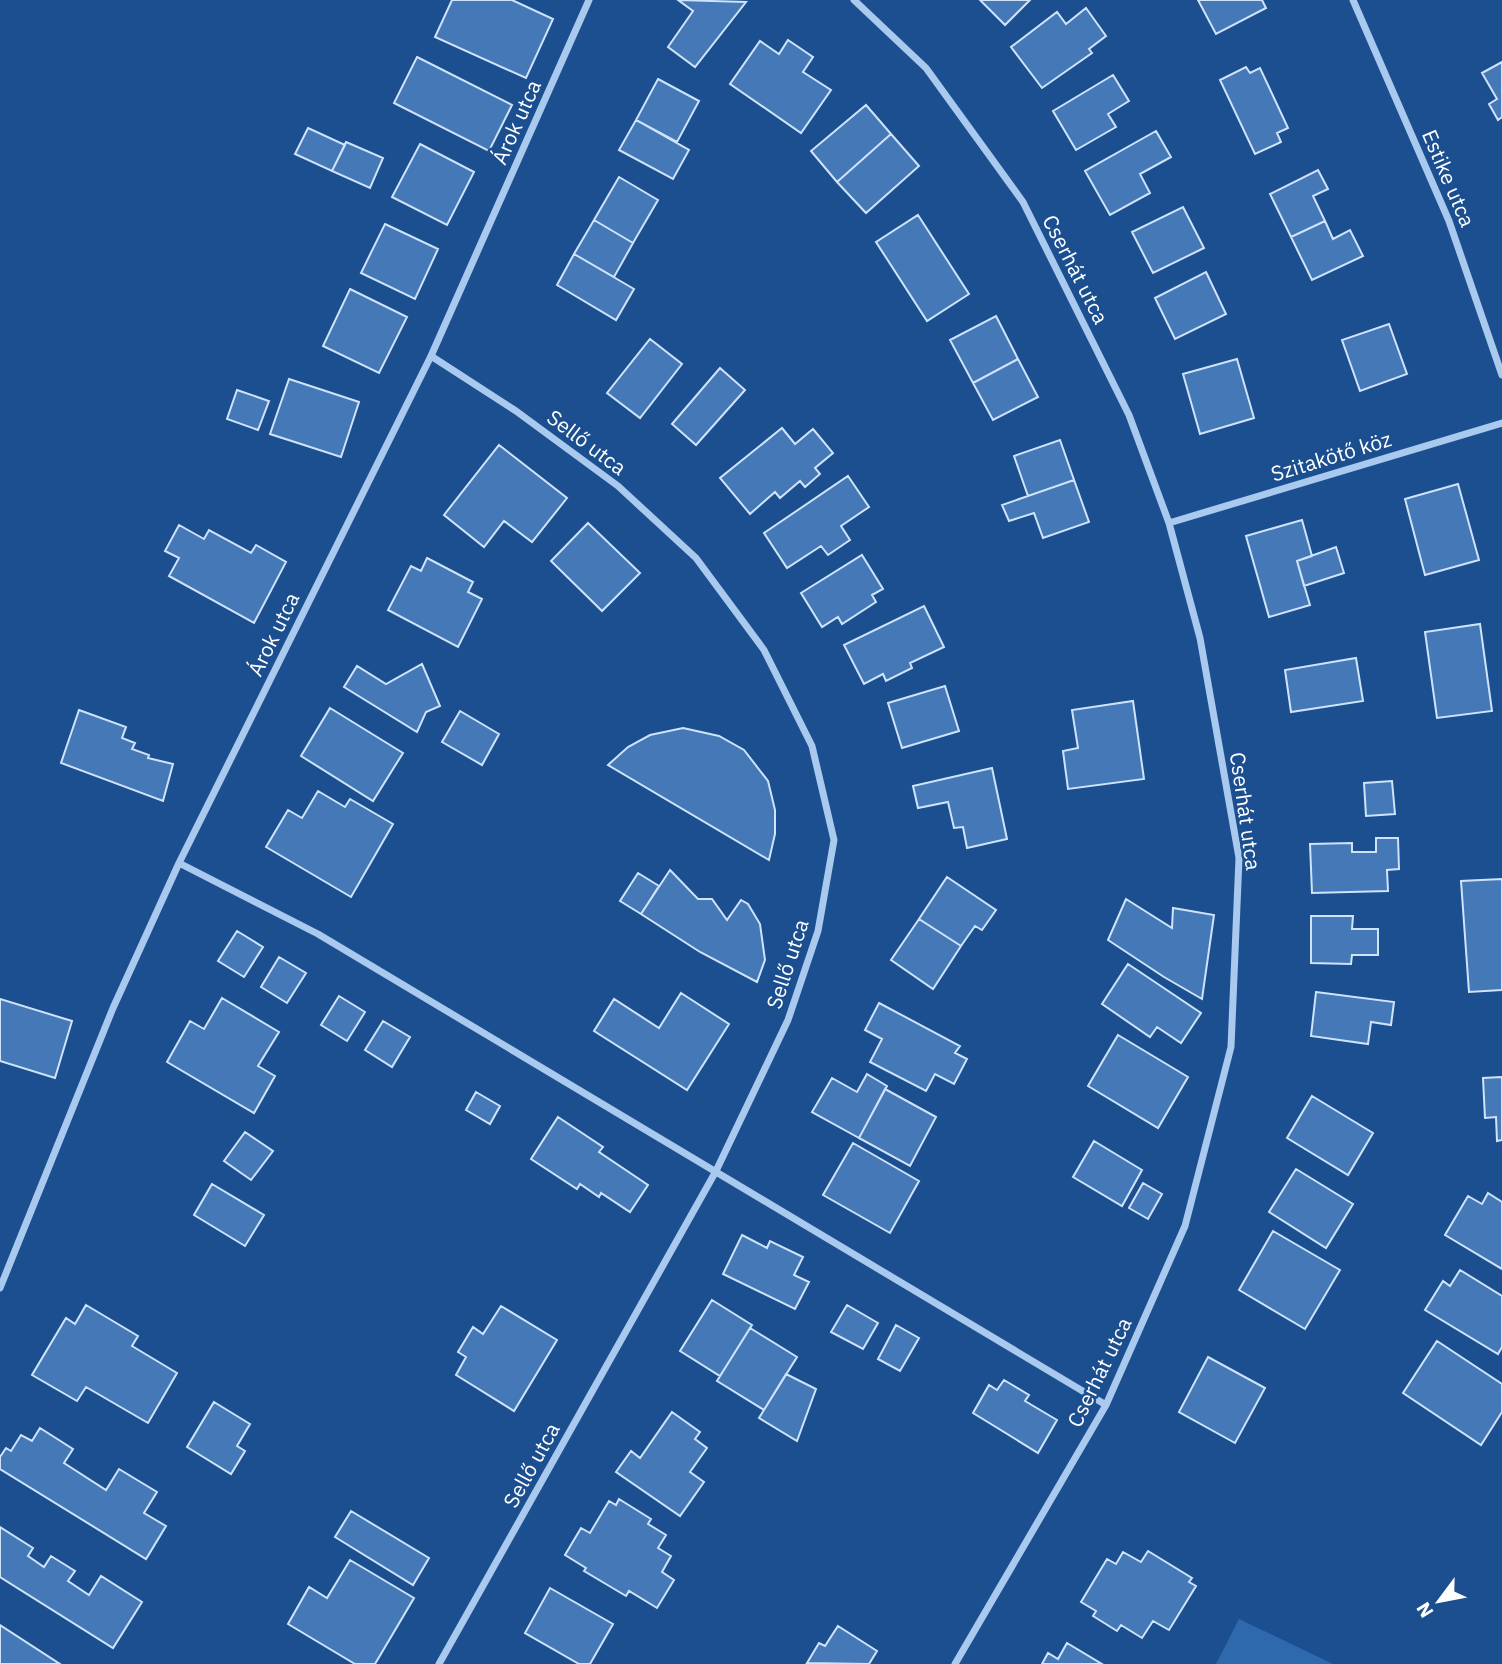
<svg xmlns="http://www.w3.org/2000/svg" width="1502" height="1664" font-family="'IBM Plex Sans',sans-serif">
<rect width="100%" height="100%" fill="#1b4f8f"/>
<path fill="#2e69ad" d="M1239 1619 1333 1664H1216Z"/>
<path fill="#4478b7" stroke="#cfe3fa" stroke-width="2" d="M452 0H512L553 19 526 78 435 37Z
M678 0 746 2 695 67 668 47 693 11Z
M980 0H1030L1005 25Z
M1198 0H1262L1266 8 1216 34Z
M1086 8 1106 36 1089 49 1092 53 1042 88 1011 47 1057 12 1066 24Z
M788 40 813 57 803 72 831 90 801 133 730 84 760 41 779 54Z
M417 57 512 105 489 151 394 103Z
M1502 62V117L1498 120 1489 104 1497 99 1482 73Z
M1246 67 1250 73 1260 68 1288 128 1277 133 1281 142 1255 154 1220 80Z
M1113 75 1129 101 1108 114 1116 127 1076 150 1053 111Z
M658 79 699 101 677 142 636 120Z
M866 105 891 134 837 182 811 151Z
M636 120 689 150 673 179 619 150Z
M308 128 345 145 332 171 295 154Z
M1156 131 1171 157 1140 174 1150 193 1110 215 1085 171Z
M891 134 919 166 866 213 837 182Z
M346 142 383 158 370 188 332 171Z
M420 144 474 172 447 225 392 197Z
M1318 170 1328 189 1313 196 1325 221 1291 237 1270 194Z
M619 177 658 200 633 243 594 220Z
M1183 207 1204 248 1153 273 1132 232Z
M918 215 969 294 927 321 876 242Z
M594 220 633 243 614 277 574 254Z
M1325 221 1333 239 1350 230 1363 256 1312 280 1291 237Z
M385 224 438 249 415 299 361 273Z
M574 254 634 289 616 320 557 285Z
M1206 272 1226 314 1175 339 1155 298Z
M350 289 407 317 379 373 323 346Z
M996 316 1018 359 973 383 950 340Z
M1389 324 1407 374 1360 391 1342 340Z
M650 339 682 364 640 418 607 393Z
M1018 359 1038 397 993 420 973 383Z
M1237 359 1254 418 1200 434 1183 374Z
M720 368 745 390 696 445 672 424Z
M289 379 359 402 341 457 270 434Z
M237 390 269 401 258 430 227 419Z
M782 428 795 444 813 429 833 453 815 468 820 474 805 487 800 481 780 498 775 492 750 514 720 478Z
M1060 440 1074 480 1028 496 1014 456Z
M499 445 567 498 532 542 504 521 484 547 444 515Z
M848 476 869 507 841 526 850 540 828 555 821 546 787 568 764 533Z
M1074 480 1089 522 1043 538 1034 513 1009 521 1002 505Z
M1458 484 1479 560 1425 575 1405 499Z
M1302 520 1312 556 1297 561 1310 605 1269 617 1246 536Z
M588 523 640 573 602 611 551 561Z
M179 525 204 539 209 530 251 553 256 545 286 562 254 623 169 576 179 558 165 551Z
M1336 547 1344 573 1304 586 1297 561Z
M862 555 883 589 872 595 876 602 842 624 838 617 822 627 801 593Z
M427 558 473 582 468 592 482 599 458 647 388 610 411 566 421 571Z
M924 606 944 647 910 663 912 668 886 681 883 674 864 684 844 645Z
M1480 624 1492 711 1437 718 1425 632Z
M1356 658 1363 701 1291 712 1285 670Z
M422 664 440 706 426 712 417 732 344 687 357 666 386 684Z
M945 686 959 731 902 748 888 703Z
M1133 701 1144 779 1068 789 1063 751 1078 748 1072 710Z
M330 708 403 753 373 801 301 756Z
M79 710 126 727 122 738 135 743 132 749 149 755 148 758 173 764 163 801 61 763Z
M460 711 499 734 482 765 442 742Z
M683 728 719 736 744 750 768 781 775 810V834L769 860 608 765 628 747 650 735Z
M992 768 1007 839 967 848 963 827 954 828 948 802 918 808 913 786Z
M1392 781 1395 814 1366 816 1364 783Z
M318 791 345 807 350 799 393 824 351 897 266 847 288 810 302 818Z
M1376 838H1398L1399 869 1387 870 1388 891 1312 893 1310 844 1352 843V852H1376Z
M670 870 698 899H712L727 920 741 900 748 904 760 924 765 960 757 982 700 952 641 914Z
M638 873 659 886 641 914 620 901Z
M947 877 996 910 982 930 975 926 961 946 919 919Z
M1502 879V990L1469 992 1461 881Z
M1126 899 1172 928 1173 908 1214 915 1202 999 1164 977 1108 940Z
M1311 916H1353L1352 929H1378V955H1352L1351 964 1311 963Z
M919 919 961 946 933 989 891 960Z
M237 931 263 947 244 977 218 961Z
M279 957 306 973 287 1003 261 987Z
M1128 964 1201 1013 1181 1043 1157 1027 1150 1037 1102 1004Z
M1316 992 1394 1002 1391 1025 1371 1022 1368 1044 1311 1036Z
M681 993 729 1024 687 1090 594 1031 614 999 659 1028Z
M339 996 365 1012 347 1041 321 1025Z
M222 998 279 1032 258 1066 275 1076 254 1113 167 1062 190 1021 204 1029Z
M0 999 72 1021 55 1078 0 1061Z
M879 1003 960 1046 955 1053 967 1059 954 1084 935 1074 926 1091 870 1062 882 1039 865 1030Z
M383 1021 410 1037 392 1067 365 1050Z
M1118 1035 1188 1077 1158 1128 1088 1086Z
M867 1074 887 1086 859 1138 812 1112 832 1078 857 1092Z
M1502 1077V1140L1497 1141 1496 1117 1485 1118 1483 1078Z
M885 1089 936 1117 910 1166 859 1138Z
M476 1092 500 1106 490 1124 466 1110Z
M1312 1096 1373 1133 1348 1175 1287 1138Z
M558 1117 603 1147 599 1152 648 1185 630 1212 601 1193 599 1197 580 1184 577 1189 531 1159Z
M245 1132 273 1151 251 1180 224 1161Z
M1094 1141 1142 1170 1122 1206 1073 1177Z
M853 1143 919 1181 890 1233 823 1195Z
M1296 1169 1353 1204 1326 1248 1269 1212Z
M1143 1183 1162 1194 1148 1219 1129 1208Z
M212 1184 264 1215 245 1246 194 1215Z
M1488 1193 1502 1202V1269L1445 1235 1468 1196 1482 1204Z
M1273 1231 1340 1270 1305 1329 1239 1290Z
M742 1235 767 1248 770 1241 803 1257 794 1275 809 1282 795 1309 723 1274Z
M1460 1270 1502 1296V1347L1498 1354 1425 1310 1443 1281 1450 1286Z
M712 1300 752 1325 720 1376 680 1351Z
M86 1305 138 1336 132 1346 177 1373 148 1423 86 1387 77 1401 32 1375 66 1318 75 1324Z
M847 1305 878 1323 863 1349 831 1332Z
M501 1306 557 1340 514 1411 456 1375 466 1357 458 1352 473 1327 483 1334Z
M896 1325 919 1338 900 1371 878 1359Z
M750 1328 797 1357 764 1410 717 1381Z
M1437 1341 1502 1384V1412L1481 1445 1403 1393Z
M1208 1357 1265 1388 1235 1443 1179 1412Z
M786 1374 816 1389 797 1441 759 1418Z
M1004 1380 1029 1395 1025 1401 1057 1420 1038 1453 973 1413 989 1385 997 1390Z
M214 1402 250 1424 237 1446 245 1451 231 1474 187 1447Z
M672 1412 700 1432 695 1439 707 1448 690 1472 704 1482 680 1516 616 1472 631 1451 640 1458Z
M40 1428 73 1449 64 1463 106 1490 119 1469 157 1492 144 1513 166 1526 146 1559 0 1469V1457L6 1448 11 1451 21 1435 32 1441Z
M619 1499 651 1519 648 1524 666 1535 658 1548 671 1556 662 1572 674 1580 657 1608 629 1591 626 1596 584 1571 586 1568 565 1555 581 1528 590 1533 609 1501 616 1505Z
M351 1511 429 1558 413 1585 335 1537Z
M0 1527 33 1548 28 1556 44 1567 51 1556 75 1571 68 1581 89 1595 101 1576 142 1602 113 1648 0 1577Z
M1148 1551 1192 1578 1189 1582 1196 1586 1169 1630 1153 1621 1142 1638 1121 1625 1117 1631 1093 1616 1096 1611 1081 1602 1107 1559 1116 1564 1123 1552 1141 1562Z
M350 1560 414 1598 375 1664H355L288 1624 309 1587 327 1598Z
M550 1588 613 1624 590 1664H579L525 1633Z
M0 1625 60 1664H0Z
M838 1626 877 1651 869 1664 807 1663 819 1643 825 1646Z
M1067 1643 1102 1664H1042L1048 1653 1058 1659Z"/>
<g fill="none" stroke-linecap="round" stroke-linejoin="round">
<path stroke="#a9c9ee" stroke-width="7" d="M854 0 926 68 1023 202 1129 415 1169 523 1200 638 1239 858 1231 1047 1185 1226 1106 1405 955 1664
M1353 0 1449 221 1502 375
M431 356 516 411 618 486 696 558 764 650 812 746 834 840 818 931 788 1020 716 1171 439 1664
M1169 523 1502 423
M179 863 318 934 1106 1405
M0 1288 113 1008 179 863 431 356 589 0"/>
</g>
<g text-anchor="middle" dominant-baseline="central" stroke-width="5" stroke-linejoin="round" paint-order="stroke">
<g font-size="21" fill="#fff" stroke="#1b4f8f">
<text transform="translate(516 122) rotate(-66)">Árok utca</text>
<text transform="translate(1449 178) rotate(67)">Estike utca</text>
<text transform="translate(1076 269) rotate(63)">Cserhát utca</text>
<text transform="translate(587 442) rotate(37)">Sellő utca</text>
<text transform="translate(1331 456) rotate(-17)">Szitakötő köz</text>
<text transform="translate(273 634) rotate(-64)">Árok utca</text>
<text transform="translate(1246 811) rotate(82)">Cserhát utca</text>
<text transform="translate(787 964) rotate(-72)">Sellő utca</text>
<text transform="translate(1099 1372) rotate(-64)">Cserhát utca</text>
<text transform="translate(531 1465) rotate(-61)">Sellő utca</text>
</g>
</g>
<g transform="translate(1439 1601) rotate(238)" stroke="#1b4f8f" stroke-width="5" paint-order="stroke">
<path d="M0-5L12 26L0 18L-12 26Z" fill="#ffffff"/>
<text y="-10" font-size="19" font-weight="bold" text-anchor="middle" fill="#ffffff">N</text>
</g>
</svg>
